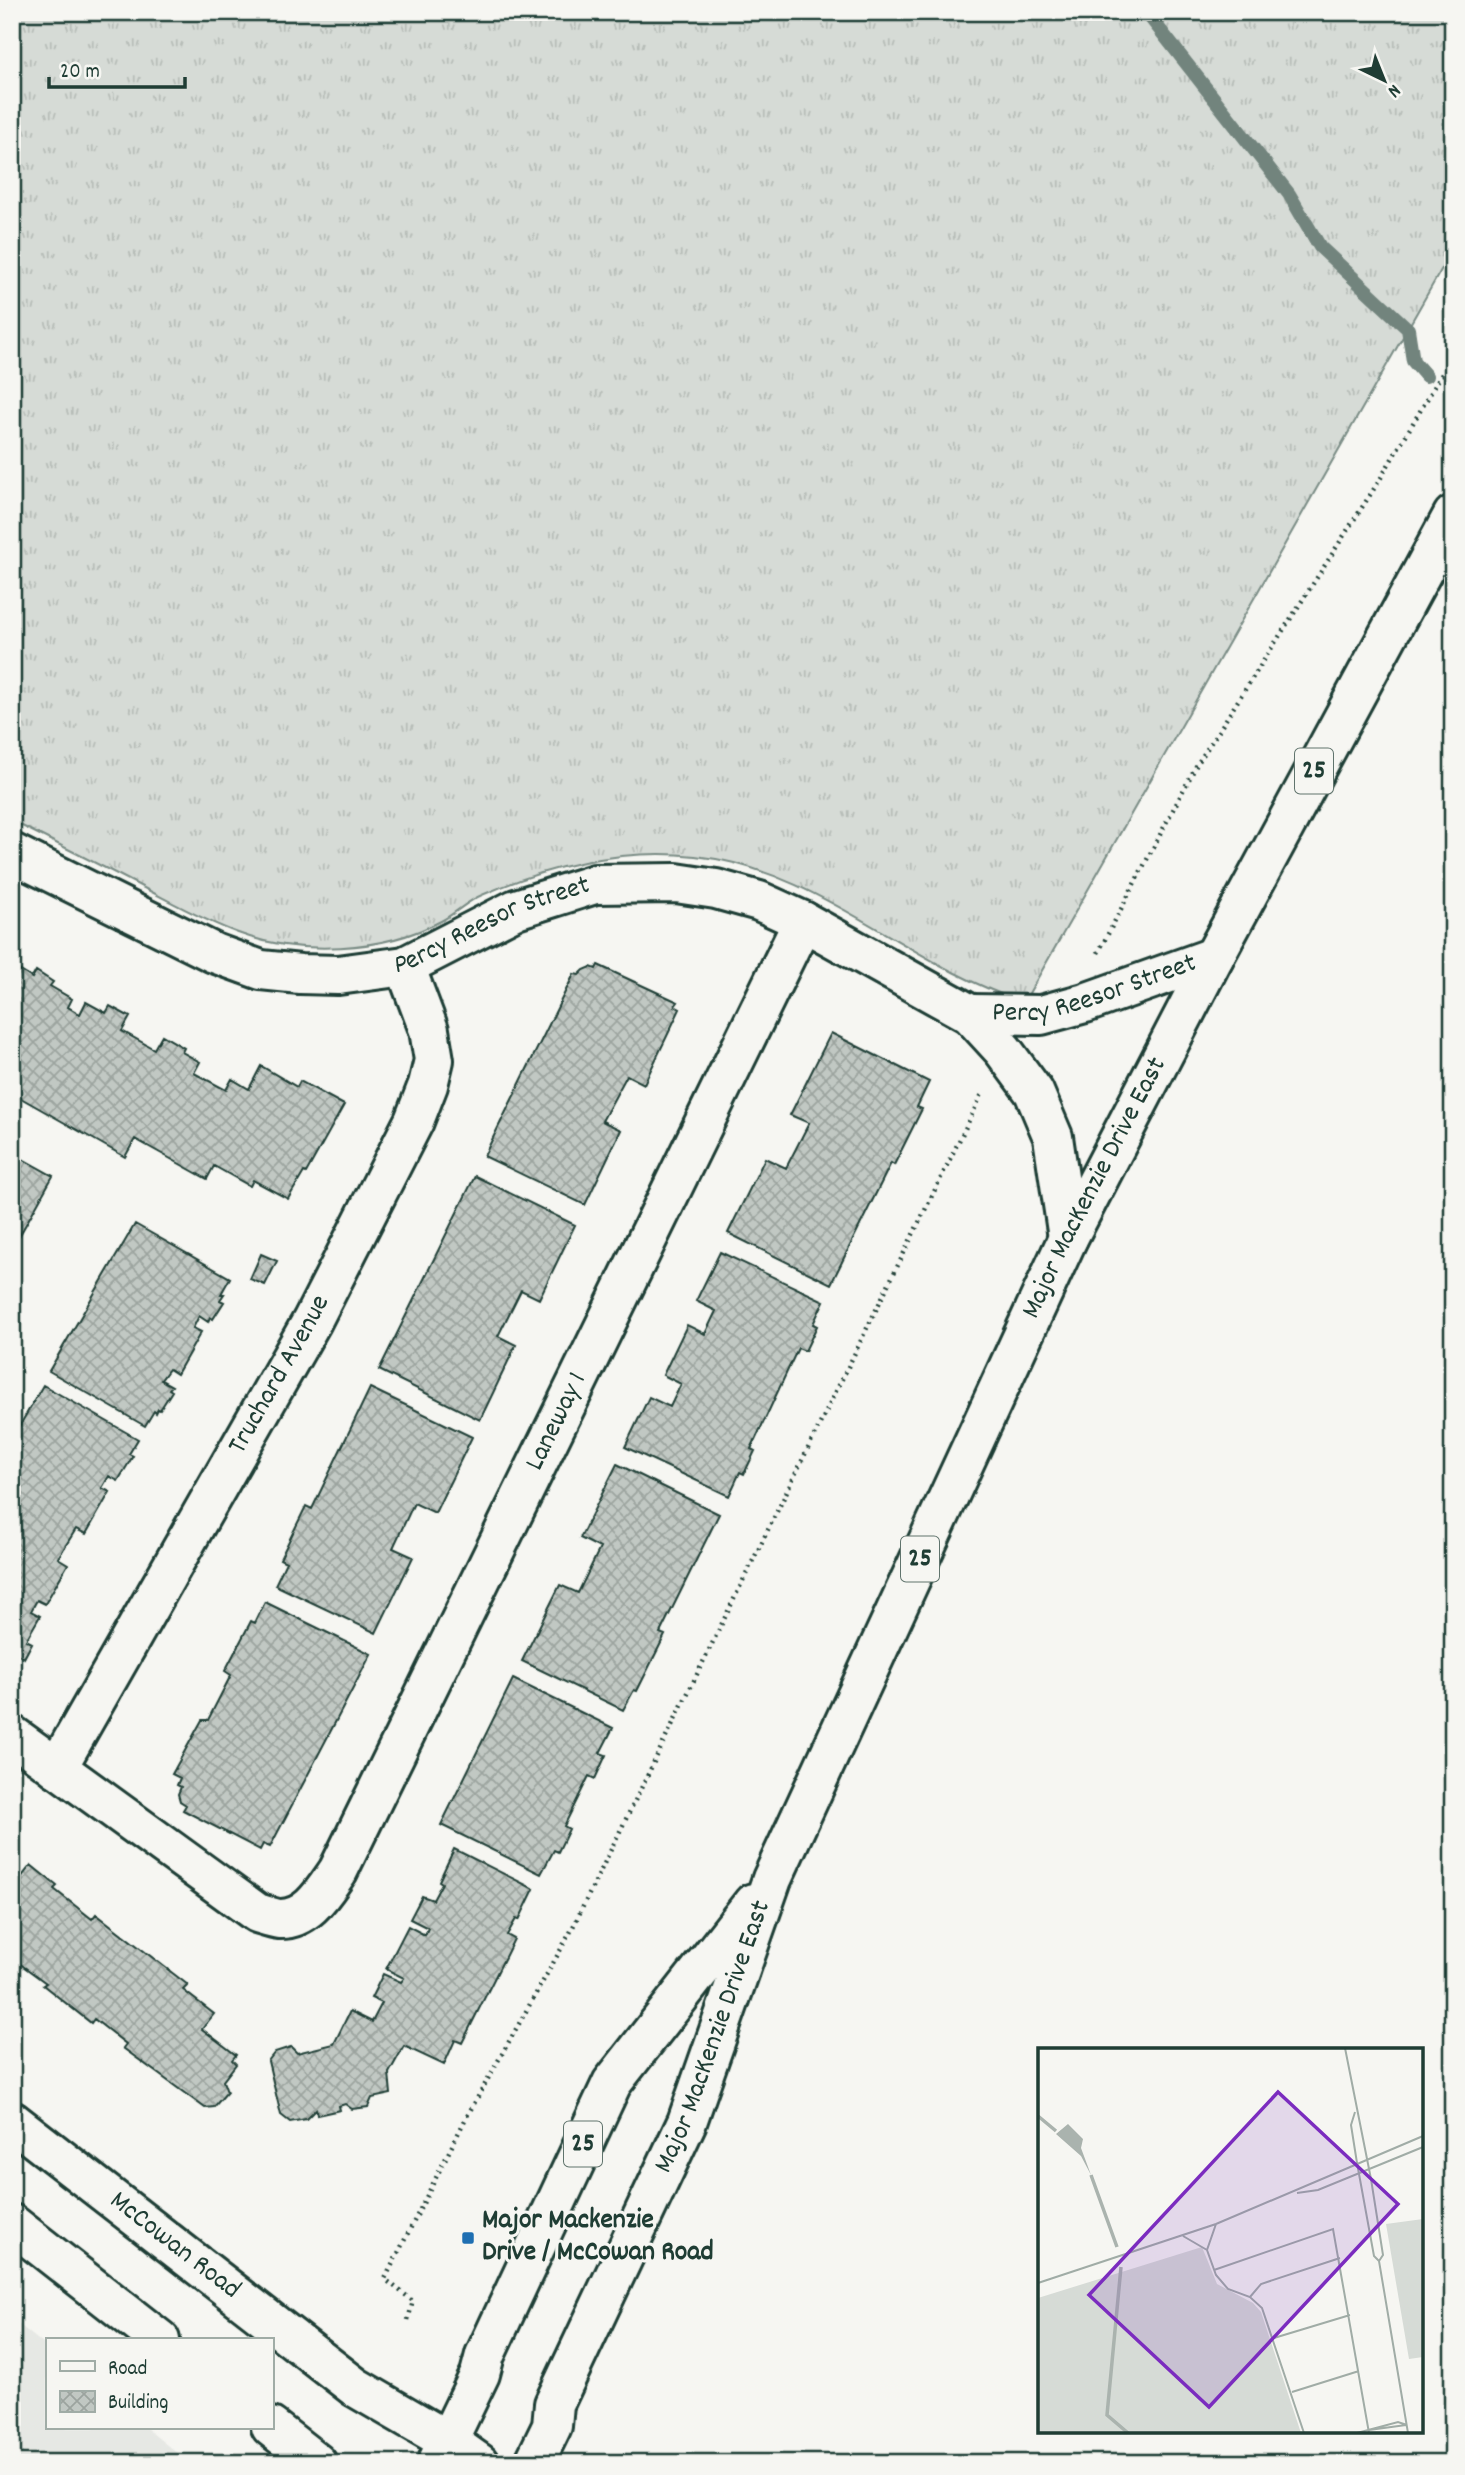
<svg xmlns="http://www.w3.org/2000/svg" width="1465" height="2475" font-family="Dekko,sans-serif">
<defs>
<pattern id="grass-tufts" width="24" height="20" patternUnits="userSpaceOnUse" patternTransform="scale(1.75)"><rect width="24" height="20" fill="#d6dbd6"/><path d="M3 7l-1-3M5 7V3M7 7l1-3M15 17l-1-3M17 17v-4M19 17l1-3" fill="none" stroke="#b7bdb8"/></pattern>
<pattern id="building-cross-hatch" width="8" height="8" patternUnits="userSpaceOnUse" patternTransform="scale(1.75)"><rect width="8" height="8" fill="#c1c8c3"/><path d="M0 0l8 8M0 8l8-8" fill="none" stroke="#9ca49f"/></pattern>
</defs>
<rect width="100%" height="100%" fill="#f6f6f2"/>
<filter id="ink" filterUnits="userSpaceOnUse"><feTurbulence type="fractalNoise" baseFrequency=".0143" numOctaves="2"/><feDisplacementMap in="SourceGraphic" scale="14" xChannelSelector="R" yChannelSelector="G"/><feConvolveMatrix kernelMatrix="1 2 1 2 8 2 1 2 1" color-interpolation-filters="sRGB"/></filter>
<g filter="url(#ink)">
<path fill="#e6e8e4" d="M12 2319 47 2347V2428H146L189 2463H12Z"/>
<path fill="url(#grass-tufts)" stroke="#7a8c85" stroke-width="2" d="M12 12H1453V249L1024 1002C909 966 819 869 695 856 623 848 549 866 482 895 467 901 455 914 441 921 383 952 299 956 238 933 205 921 175 904 144 888 100 865 56 843 12 821Z"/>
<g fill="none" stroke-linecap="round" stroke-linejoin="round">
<path stroke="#72847d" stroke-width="14" d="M1146 12 1289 194 1320 247 1408 329 1413 361 1426 376"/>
</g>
<path fill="url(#building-cross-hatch)" stroke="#1f3d34" stroke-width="2" d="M598 965 678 1002 675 1006 680 1009 644 1084 627 1075 602 1121 621 1130 585 1205 484 1156 574 974 579 975 584 970 591 967 596 969Z
M19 970 32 978 36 971 53 982 50 986 72 999 68 1007 80 1014 86 1002 106 1013 110 1006 130 1017 122 1031 154 1049 162 1035 184 1048 182 1052 200 1062 194 1073 226 1090 232 1079 249 1089 261 1066 297 1087 300 1081 344 1105 306 1173 304 1172 288 1199 253 1180 250 1186 214 1166 207 1179 135 1139 125 1157 12 1093V982Z
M831 1033 929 1082 917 1107 922 1109 894 1165 891 1163 831 1284 728 1233 765 1158 786 1168 809 1123 790 1115Z
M12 1153 53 1176 12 1249Z
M475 1176 575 1225 539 1299 521 1290 498 1336 516 1345 480 1420 379 1370Z
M135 1224 230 1278 221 1294H224L220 1300 224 1302 213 1319 210 1317 208 1322 199 1316 193 1328 201 1332 177 1374 169 1369 161 1380 172 1386 169 1389 172 1391 160 1410 158 1409 156 1413 154 1411 145 1426 49 1371Z
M720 1252 824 1301 813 1324 817 1326 805 1351 798 1348 751 1449 755 1451 744 1474 740 1472 729 1496 625 1447 649 1397 670 1407 681 1384 663 1375 687 1325 705 1334 716 1311 696 1301Z
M261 1254 277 1261 265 1285 250 1279Z
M43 1385 138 1439 129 1454 133 1456 118 1481 109 1476 102 1488 110 1492 86 1534 76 1529 58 1558 68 1564 45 1604 37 1600 31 1611 40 1616 26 1640 32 1643 24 1658 17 1654 12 1663V1439Z
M370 1388 472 1437 435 1513 414 1503 393 1548 413 1557 376 1633 275 1585 286 1562 280 1559 306 1506 312 1509Z
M617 1464 719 1514 660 1633 665 1635 637 1691 634 1690 623 1710 522 1661 560 1585 578 1593 600 1548 580 1538Z
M265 1602 371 1654 270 1847 263 1844 260 1850 183 1810 186 1805 180 1801 178 1794 181 1787 177 1785 180 1778 172 1774 202 1720H208L231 1675 225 1671 251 1621 255 1623Z
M513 1679 613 1728 600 1753 606 1755 595 1779 589 1776 564 1826 569 1829 558 1852 554 1850 541 1874 441 1825Z
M454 1849 534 1889 519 1920 516 1919 507 1935 514 1939 462 2043 455 2040 444 2065 404 2046 389 2073 391 2094 372 2098 368 2107 352 2109 345 2104 339 2106 340 2110 317 2115 316 2109 306 2119 290 2122 281 2115 268 2061 275 2052 291 2047 297 2053 334 2044 350 2011 372 2022 382 2003 371 1998 383 1974 401 1982 404 1978 386 1969 408 1926 425 1935 428 1928 410 1919 422 1896 433 1900 442 1883 439 1881Z
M31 1865 57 1886 54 1889 92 1919 96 1914 188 1985 183 1990 214 2014 202 2029 236 2055 232 2060 236 2064 223 2081 227 2092 214 2107 205 2108 123 2048 126 2044 94 2019 91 2023 43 1985 46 1983 12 1958V1889Z"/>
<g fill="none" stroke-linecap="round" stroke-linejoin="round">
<g stroke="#1f3d34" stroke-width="44">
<g id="street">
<path id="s1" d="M12 853 214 953 261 970 300 974 338 975 405 966 516 909 595 884 676 883 716 889 759 901 803 921 970 1014 1003 1050 1034 1092 1053 1137 1068 1238"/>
<path id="s2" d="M970 1014 1041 1015 1085 1003 1214 957"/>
<path id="s3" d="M12 1735 257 1913C264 1915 272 1918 279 1919 308 1920 324 1891 338 1871L803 921"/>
<path id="s4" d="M57 1768 312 1321 414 1121 428 1085 434 1060 429 1030 405 966"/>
</g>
</g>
<g stroke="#1f3d34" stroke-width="44">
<g id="secondary">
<path id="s5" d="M12 2121 355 2387 448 2441 479 2463"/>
<path d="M12 2224 160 2340"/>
<path d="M271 2427 317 2463"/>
</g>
</g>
<g stroke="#1f3d34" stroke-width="44">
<g id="primary">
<path d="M437 2463 480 2374 485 2355 612 2083 753 1903"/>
<path id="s6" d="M534 2463 552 2426 554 2404 687 2122 772 1879 1068 1238 1214 957 1453 515"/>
</g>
</g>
<path stroke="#1f3d34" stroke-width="4.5" stroke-dasharray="2 5" stroke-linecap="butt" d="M1098 953 1196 766 1379 481 1453 355
M408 2320 413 2301 385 2279 466 2118 570 1933 983 1092"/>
<use href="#street" stroke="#f6f6f2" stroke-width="38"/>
<use href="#secondary" stroke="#f6f6f2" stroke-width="38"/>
<use href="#primary" stroke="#f6f6f2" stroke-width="38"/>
</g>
</g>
<rect fill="#1f6fb2" stroke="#f6f6f2" stroke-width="2.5" x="461" y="2231" width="14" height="14" rx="3.5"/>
<g text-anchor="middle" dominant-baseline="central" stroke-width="6" stroke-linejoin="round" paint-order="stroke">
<g fill="#f6f6f2" stroke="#60746d" stroke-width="2">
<rect x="1295" y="748.5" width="38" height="45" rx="5"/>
<rect x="901" y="1536.5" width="38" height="45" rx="5"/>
<rect x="564" y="2121.5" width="38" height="45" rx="5"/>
</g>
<g font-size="26" font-weight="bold" fill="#1f3d34">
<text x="1314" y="771">25</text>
<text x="920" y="1559">25</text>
<text x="583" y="2144">25</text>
</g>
<g font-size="28" fill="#1f3d34" stroke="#f6f6f2">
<text stroke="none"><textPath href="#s1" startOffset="516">Percy Reesor Street</textPath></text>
<text stroke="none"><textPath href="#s2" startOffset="128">Percy Reesor Street</textPath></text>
<text stroke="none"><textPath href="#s6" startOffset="1395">Major MacKenzie Drive East</textPath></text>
<text stroke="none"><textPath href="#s4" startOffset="452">Truchard Avenue</textPath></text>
<text stroke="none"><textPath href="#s3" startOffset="905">Laneway 1</textPath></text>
<text stroke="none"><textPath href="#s6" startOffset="464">Major MacKenzie Drive East</textPath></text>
<text stroke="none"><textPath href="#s5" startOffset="205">McCowan Road</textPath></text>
</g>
<g font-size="28" font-weight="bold" fill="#1f3d34" stroke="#f6f6f2" text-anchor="start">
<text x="482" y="2222">Major Mackenzie<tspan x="482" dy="32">Drive / McCowan Road</tspan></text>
</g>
</g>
<g transform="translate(1038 2048)">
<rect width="385" height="385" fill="#f6f6f2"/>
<path d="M385 171V309L371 311 348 176ZM164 199 179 236 215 255 223 264 263 385H0V250Z" fill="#d6dbd6"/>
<path d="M30 76 45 91 43 100 53 127 43 108 18 86Z" fill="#aab3ae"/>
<path fill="none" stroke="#aab3ae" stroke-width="3.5" d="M0 68 18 83M53 127 79 199M83 219 69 367 90 385"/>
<path fill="none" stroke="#a0aca6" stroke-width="2" d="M307 0 333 131 345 207 341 213M317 64 313 77 319 115 336 208 341 213 370 385M259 145 280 142 385 99M178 176 169 202 178 227 190 241 212 249 224 260 266 385M145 188 169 202M176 222 295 181 331 385M0 235 178 176 385 88M212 249 223 236 302 210M236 290 312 267M254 344 321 323M331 382 368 377M319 385 360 374 369 377"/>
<path fill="#7b2cbf" fill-opacity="0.15" stroke="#7b2cbf" stroke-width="3.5" d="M240 44 360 156 171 359 51 247Z"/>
<rect width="385" height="385" fill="none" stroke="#1f3d34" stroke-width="3.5"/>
</g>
<rect width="1465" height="2475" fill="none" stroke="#f6f6f2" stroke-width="42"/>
<rect x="21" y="21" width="1423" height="2433" fill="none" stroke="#1f3d34" stroke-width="2.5" filter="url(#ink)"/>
<rect x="46" y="2338" width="228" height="91" fill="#f6f6f2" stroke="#a0aca6" stroke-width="2"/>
<rect x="60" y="2361" width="35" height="10" fill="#f6f6f2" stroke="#a0aca6" stroke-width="2"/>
<text x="108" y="2374" font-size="21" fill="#1f3d34">Road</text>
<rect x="60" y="2391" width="35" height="21" fill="url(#building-cross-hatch)" stroke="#a0aca6" stroke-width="2"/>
<text x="108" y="2408" font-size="21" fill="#1f3d34">Building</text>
<g transform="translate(1384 80) rotate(137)" stroke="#f6f6f2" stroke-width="5" paint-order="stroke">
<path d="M0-5L12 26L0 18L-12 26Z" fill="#1f3d34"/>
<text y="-10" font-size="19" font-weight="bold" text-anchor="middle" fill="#1f3d34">N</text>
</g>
<path d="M49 77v10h136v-10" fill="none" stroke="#1f3d34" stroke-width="3.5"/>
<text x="60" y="77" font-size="21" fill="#1f3d34" stroke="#f6f6f2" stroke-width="5" paint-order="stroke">20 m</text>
</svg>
